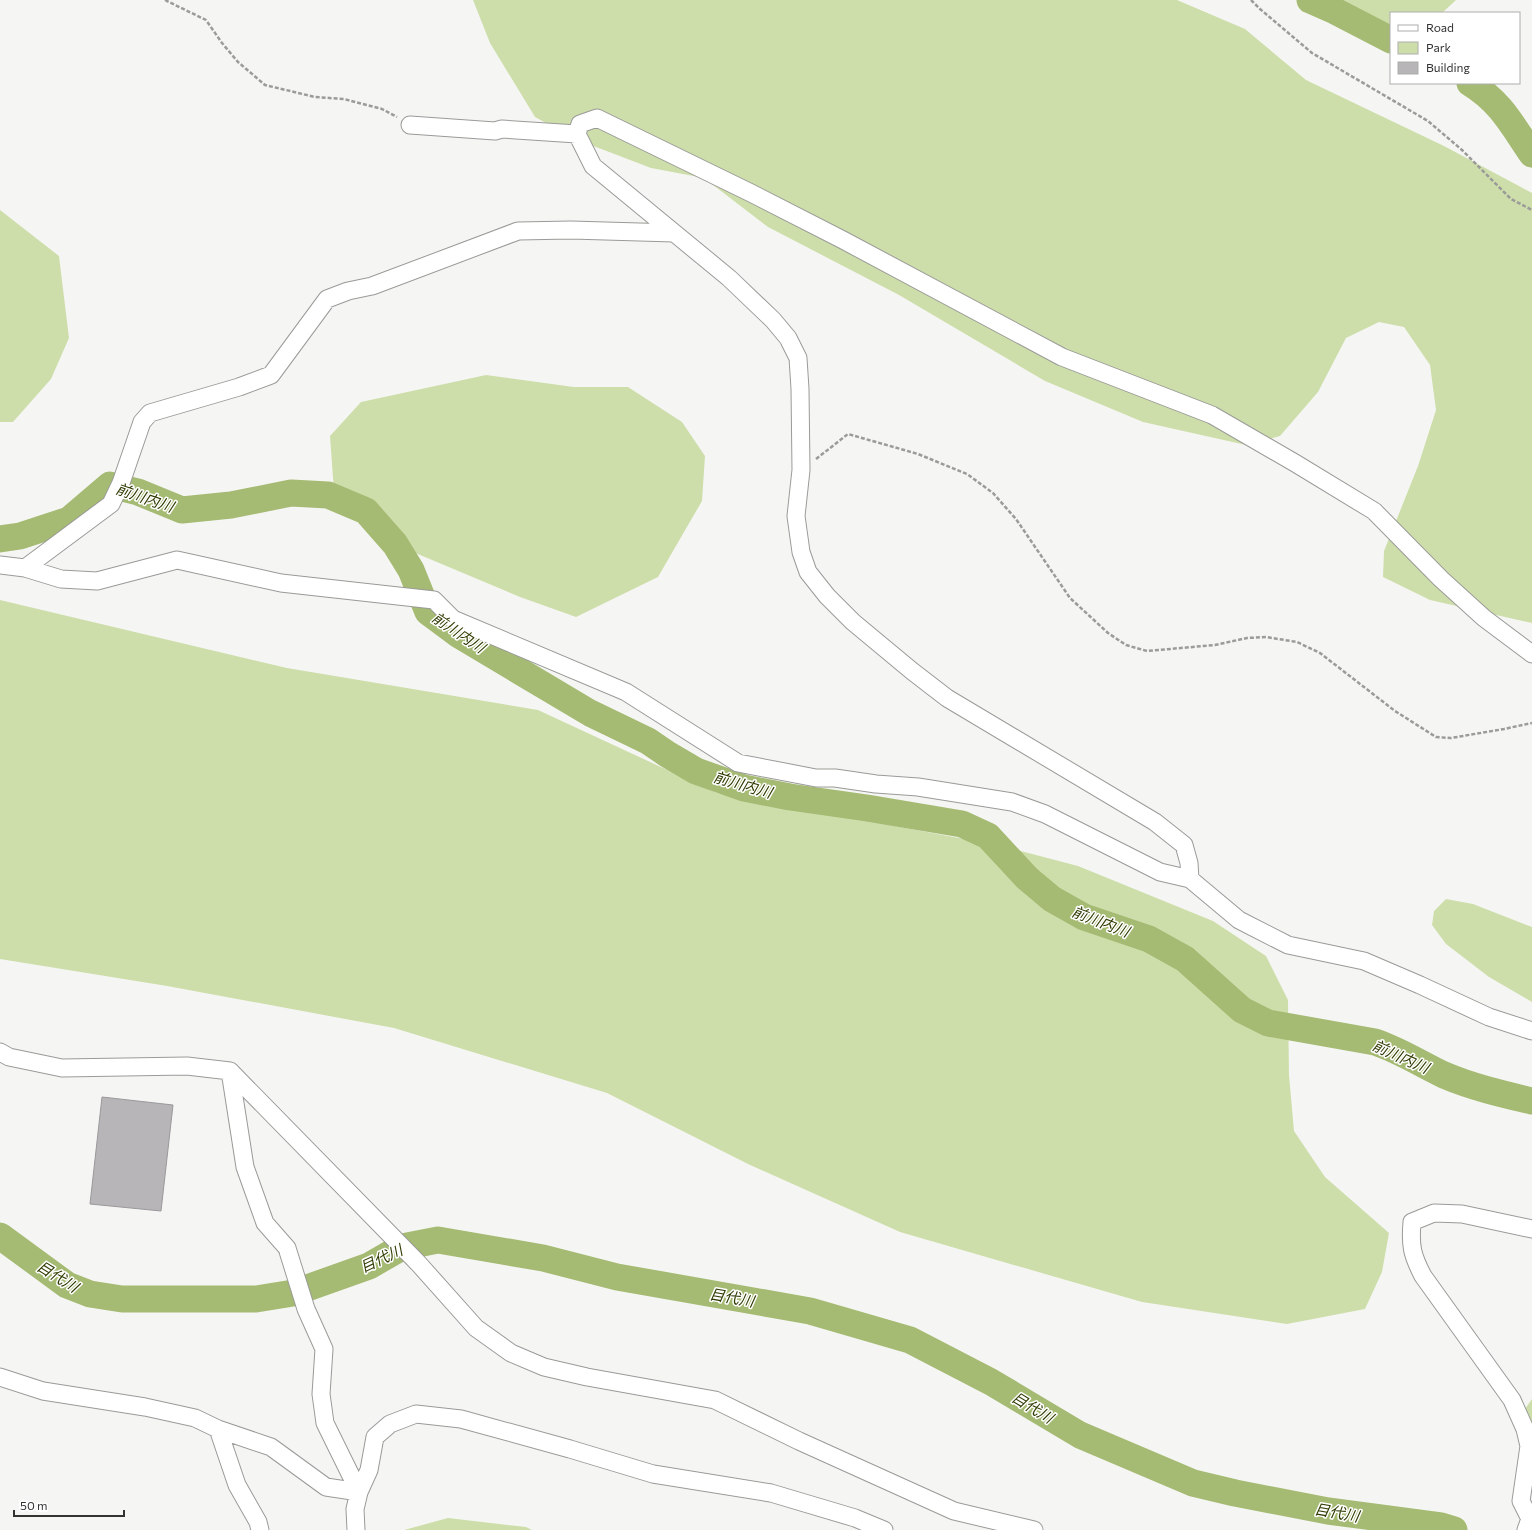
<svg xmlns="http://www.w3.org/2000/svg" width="1532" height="1530" font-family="Commissioner,'Noto Sans JP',sans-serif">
<rect width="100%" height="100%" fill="#f5f6f3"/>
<path fill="#cedeab" d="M473 0H1177L1245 29 1306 80 1444 146 1532 193V623L1430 600 1383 577 1384 551 1418 466 1436 410 1430 365 1404 327 1379 322 1346 338 1318 392 1280 436 1246 445 1143 422 1045 381 899 295 768 227 704 178 651 168 575 139 535 117 490 43Z
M1312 0H1456L1442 13H1391V31L1370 29Z
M0 210 59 256 69 338 51 379 13 422H0Z
M486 375 574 387H628L682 422 705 456 702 501 658 577 576 617 520 597 413 552 334 492 330 436 361 402Z
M0 600 287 668 538 710 717 793 1002 846 1078 866 1213 921 1266 956 1288 1000 1289 1075 1294 1131 1325 1177 1389 1233 1382 1272 1365 1309 1287 1324 1142 1302 900 1232 748 1164 607 1093 394 1028 167 986 0 959Z
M1446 899 1473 904 1532 927V1002L1489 977 1446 944 1432 925 1434 911Z
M1532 1399V1446L1522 1413Z
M448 1518 526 1527 532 1530H404Z"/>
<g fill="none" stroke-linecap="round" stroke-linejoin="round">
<path stroke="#a5ba72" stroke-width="27" d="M1310 0 1335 11 1391 40
M1470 83C1501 102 1512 125 1532 154
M0 539 20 536 69 520 110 485 138 492 182 510 231 505 291 493 328 495 366 511 395 544 411 570 428 612 459 635 590 713 648 741 667 754 696 771 744 788 790 797 867 808 962 824 988 836 1027 878 1052 899 1084 917 1149 939 1185 959 1242 1010 1268 1023 1375 1042C1399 1050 1421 1064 1444 1075 1472 1087 1502 1094 1532 1101
M0 1236 67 1285 90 1294 122 1299H256L293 1293 369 1266 402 1247 438 1240 543 1258 617 1277 810 1311 910 1340 991 1382 1080 1435 1193 1483 1235 1493 1328 1511 1441 1526 1454 1530"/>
</g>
<path fill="#b7b5b7" stroke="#9b989b" d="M102 1097 173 1105 161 1211 90 1204Z"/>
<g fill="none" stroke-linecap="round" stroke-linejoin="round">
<g stroke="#9a9b98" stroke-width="19">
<path id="street" d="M410 125 495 131 502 129 577 134
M0 565 25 568 61 579 97 581 177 560 281 583 434 600 453 619 626 692 738 763 816 778H835L876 784 918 787 1012 802 1045 814 1160 872 1190 879 1239 920 1288 945 1364 961 1420 985 1489 1017 1532 1031
M25 568 111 504 121 483 142 422 150 413 239 387 271 375 327 299 348 291 372 286 518 231 571 230 674 233
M1190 879 1189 863 1184 845 1155 822 947 698 912 671 853 622 827 596 808 572 801 552 796 516 801 470 800 389 798 358 788 338 773 320 729 278 593 166 577 134 580 124 597 118 751 193 843 240 1062 357 1212 415 1295 463 1374 511 1441 579 1484 618 1532 654
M0 1052 9 1057 62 1068 187 1066 230 1071 418 1263 476 1328 511 1353 544 1367 587 1377 715 1400 799 1441 954 1511 1034 1530
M230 1071 245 1167 265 1223 287 1248 306 1309 324 1349 321 1394 325 1423 359 1492
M0 1377 43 1391 145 1407 195 1418 218 1429 271 1447 326 1487 359 1492
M218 1429 237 1485 258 1522 260 1530
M356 1530 355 1509 359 1492 369 1470 375 1437 390 1424 416 1414 461 1419 570 1449 653 1474 771 1493 855 1518 884 1530
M1526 1530 1530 1519 1521 1501 1529 1446 1525 1429 1512 1400 1423 1276C1412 1255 1410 1246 1412 1222L1434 1213 1462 1214 1532 1229"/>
</g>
<path stroke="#9b9b99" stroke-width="2.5" stroke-dasharray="4 2" stroke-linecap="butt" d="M165 0 206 20 222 43 238 62 265 85 315 97 344 99 382 109 397 117
M1251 0 1260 9 1312 53 1428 121 1462 150 1511 199 1532 210
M816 459 848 434 918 454 967 474 993 493 1016 519 1070 598 1108 633 1126 645 1147 651 1215 645 1247 638 1266 637 1297 642 1320 653 1395 711 1436 737 1451 738 1504 729 1532 723"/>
<use href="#street" stroke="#fff" stroke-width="17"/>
</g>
<g text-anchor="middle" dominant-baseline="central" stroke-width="3" stroke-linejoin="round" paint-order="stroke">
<g font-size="15" font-style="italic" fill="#2f3b02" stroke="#fff">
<text transform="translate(145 497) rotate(19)">前川内川</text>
<text transform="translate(459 632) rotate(34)">前川内川</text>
<text transform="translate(743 784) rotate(16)">前川内川</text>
<text transform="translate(1101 921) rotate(21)">前川内川</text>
<text transform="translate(1401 1056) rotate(24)">前川内川</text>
<text transform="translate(381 1258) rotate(-25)">目代川</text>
<text transform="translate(58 1276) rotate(32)">目代川</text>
<text transform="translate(732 1297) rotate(10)">目代川</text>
<text transform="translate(1033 1407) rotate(31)">目代川</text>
<text transform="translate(1337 1512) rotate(10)">目代川</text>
</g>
</g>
<rect x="1390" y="12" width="130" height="72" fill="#ffffff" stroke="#adadad"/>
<rect x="1398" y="25" width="20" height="6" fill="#ffffff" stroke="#adadad"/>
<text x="1426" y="32" font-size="12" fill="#323231">Road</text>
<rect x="1398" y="42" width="20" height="12" fill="#cedeab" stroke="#adadad"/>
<text x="1426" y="52" font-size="12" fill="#323231">Park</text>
<rect x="1398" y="62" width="20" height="12" fill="#b7b5b7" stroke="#adadad"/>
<text x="1426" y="72" font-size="12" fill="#323231">Building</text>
<path d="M14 1510v6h110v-6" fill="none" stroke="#323231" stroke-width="2"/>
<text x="20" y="1510" font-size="12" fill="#323231" stroke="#ffffff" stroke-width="3" paint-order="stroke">50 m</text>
</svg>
